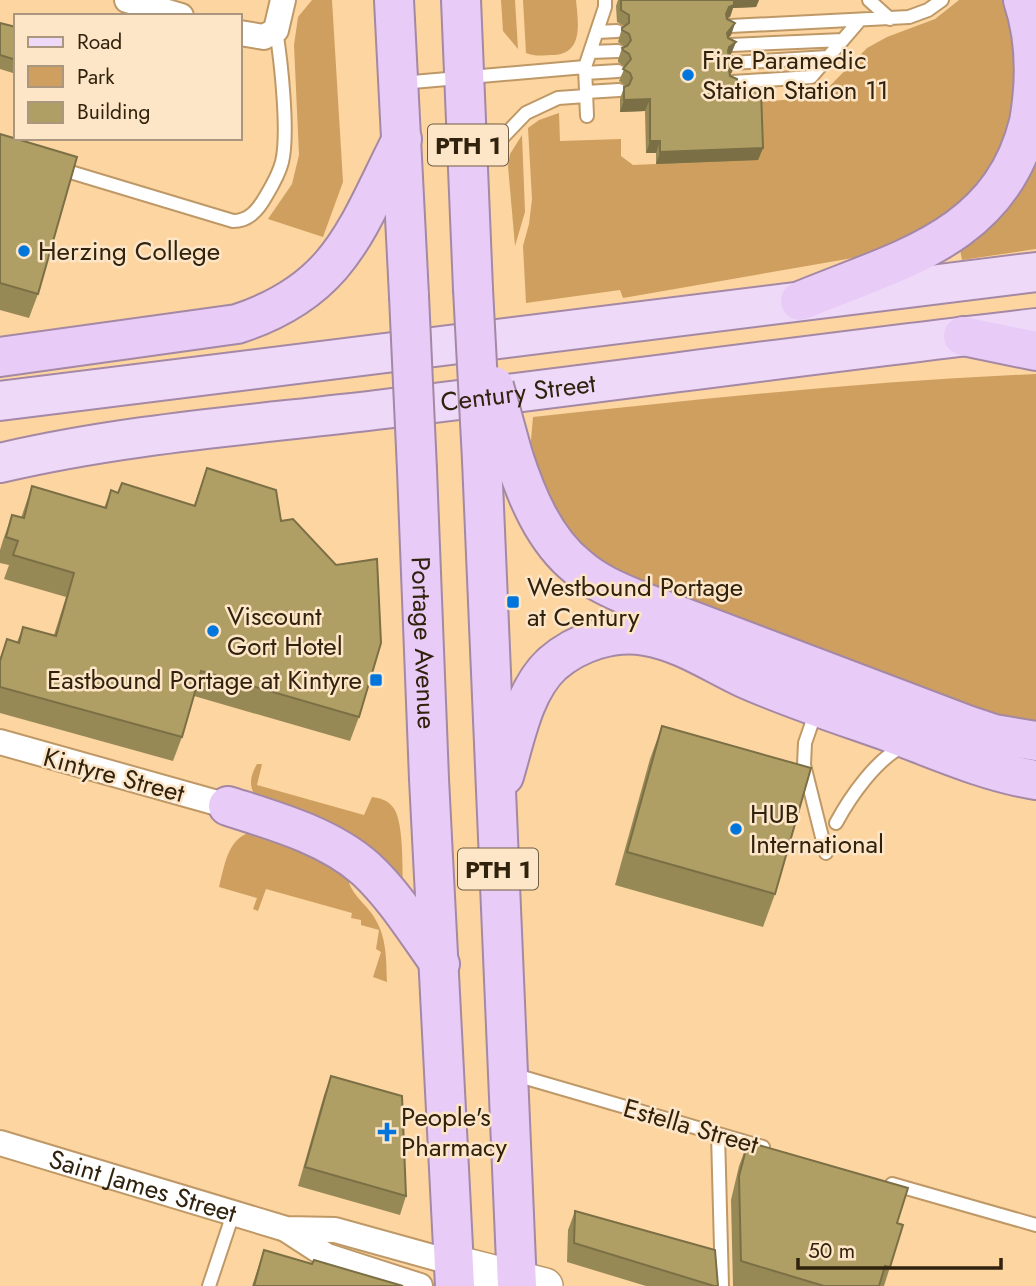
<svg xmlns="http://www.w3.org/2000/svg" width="1036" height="1286" font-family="Jost,sans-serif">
<rect width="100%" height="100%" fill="#fdd5a1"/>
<path fill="#cf9f5f" d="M312 0H332L343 182 323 237 268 219 292 184 299 155 294 45 298 17Z
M501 0H515L518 49 503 31Z
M523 0H576C578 22 584 53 554 55 544 55 536 57 526 53Z
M959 0H1010L1020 36 1016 129 959 215 876 254 623 298 620 290 526 303 523 246 529 224 532 199 528 128 539 120 559 113 560 141 621 139V156L633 165 656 164 756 102 813 98 822 94 867 48 887 37 935 19Z
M522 135 525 212 515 246 508 166 510 154Z
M1036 152V249L962 260 959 244Z
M1036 374V728L630 585 568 541 530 452 533 417C700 399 868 381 1036 374Z
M257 764H262L257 785 364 815 372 797C380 798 387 800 392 806 404 818 402 866 403 884L257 798C248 787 250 776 257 764Z
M251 832 266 834 354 876 349 883C354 896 364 903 372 914 387 935 386 957 387 982L373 977 381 952 376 949 379 930 361 925V920L351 918 352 913 266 889 258 911 253 909 257 898 219 887C225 865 227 839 251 832Z"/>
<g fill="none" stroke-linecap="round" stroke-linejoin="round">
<g stroke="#be9967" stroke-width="16">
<path id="service" d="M869 0 890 19
M730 26 909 17 928 10 942 0
M597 32 617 31
M731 45 843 40
M590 52 618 51
M732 63 828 57
M585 73 618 71
M733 82 811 77 860 20
M401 83 585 67
M586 92 619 90
M587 116 585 67 605 7V0
M476 165 526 113 558 98 586 96
M57 168 233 221C249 221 258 210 266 196 272 186 279 174 282 162 289 133 281 61 276 30
M816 711 805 743 804 765 826 853
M836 823C850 797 877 758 904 746
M512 1074 763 1147
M718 1134 722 1286
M892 1184 1036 1225
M209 1286 233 1214"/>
</g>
<g stroke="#be9967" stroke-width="28">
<g id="minor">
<path d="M127 0 181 16"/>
<path d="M240 33 264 37 276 30 283 0"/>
<path d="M0 742 228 806"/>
<path id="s1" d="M0 1143 286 1229 335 1230 454 1263"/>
<path d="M287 1230 327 1256 420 1286"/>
</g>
</g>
<g stroke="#be9967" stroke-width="38">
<path id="secondary" d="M454 1263 545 1286"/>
</g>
<g stroke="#a488a4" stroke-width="42">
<g id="primary">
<path d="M0 401 1036 272"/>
<path id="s2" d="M0 463C124 434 250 425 376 410 596 384 816 353 1036 328"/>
</g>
</g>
<g stroke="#a488a4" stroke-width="42">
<g id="trunk">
<path d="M394 0 409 296"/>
<path d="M461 0 473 289"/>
<path d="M800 301C898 260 1000 239 1029 122 1036 82 1036 39 1023 0"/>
<path d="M963 336 1036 351"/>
<path d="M0 357 237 324C341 290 356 229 402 139"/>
<path d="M513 455C526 495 544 540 578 567 596 583 619 592 640 601L967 725 994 734 1036 741"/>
<path d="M482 460 517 1286"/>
<path id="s3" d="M417 470 429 779 455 1286"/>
<path d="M504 776C515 740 523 691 552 664 577 642 614 630 646 636 682 642 712 663 744 678 791 699 841 715 889 732 937 750 986 772 1036 780"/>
<path d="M228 806C275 821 329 836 366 869 395 896 417 932 440 964"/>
</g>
</g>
<use href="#service" stroke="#fff" stroke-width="12"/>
<use href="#minor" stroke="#fff" stroke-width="24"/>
<use href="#secondary" stroke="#fff" stroke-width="35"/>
<use href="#primary" stroke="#eed9f9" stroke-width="38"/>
<use href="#trunk" stroke="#e8ccf7" stroke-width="38"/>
<g stroke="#a488a4" stroke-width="42" stroke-linecap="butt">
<path id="trunk-bridge" d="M473 289 482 460
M409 296 417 470
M494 386 513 455"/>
</g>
<use href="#trunk-bridge" stroke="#e8ccf7" stroke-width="38"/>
</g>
<path fill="#978956" d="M618 0H759L756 7 733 8 730 17 727 18 735 23 731 35 728 38 736 42 731 54 729 55 732 72 730 74 763 148 758 160 656 164V153H646L645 111 620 112V99L624 87 626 86 619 81 625 67 618 62V60L622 48 625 47 618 42 622 28 624 26 617 22 616 6Z
M0 23 16 27V74L0 69Z
M0 134 38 294 29 318 0 310Z
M207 468 281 521 359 717 350 741 194 696 182 737 173 761 0 713V658L7 639 17 642 23 627 54 635 66 597 4 579 9 565 0 563V550L3 540 12 515 21 518 32 486 104 508 111 490 118 493 194 505Z
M662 726 775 894 763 927 615 885 650 759Z
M331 1076 406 1196 400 1215 298 1186 324 1095Z
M748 1142 890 1267 884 1286H733L731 1200 739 1166Z
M575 1211 718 1286H646L567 1262 568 1230Z
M264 1250 312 1264 403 1286H252Z"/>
<path fill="#7b6f46" d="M732 0H759L756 7 733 8 730 17 725 19 726 14Z
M735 23 731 35 722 45 727 33Z
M736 42 731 54 725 59 729 47Z
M736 60 732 72 724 82 729 70Z
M650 99 645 111 620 112 624 100Z
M650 141H660L656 153H646Z
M763 148 758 160 656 164 660 152Z"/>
<path fill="#b09f64" stroke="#7b6f46" stroke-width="2" d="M621 0H734V5L729 7 726 14 727 19 735 23 727 33 728 38 736 42 729 47 728 51 729 57 736 60 729 70 730 76 737 79V91L761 90 763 148 660 152V141H650V99L624 100V87L629 85 632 78 630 73 623 69 631 59 629 54 623 50 622 48 627 46 631 40 629 34 622 30V28L629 23V15L621 10Z
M0 23 16 27V60L0 55Z
M0 134 77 157 38 294 0 283Z
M207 468 276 490 281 521 293 519 336 565 377 559 381 643 359 717 201 671 182 737 0 687V661L7 639 19 643 23 627 56 636 74 573 13 555 18 541 6 537 12 515 24 518 32 486 106 508 111 490 118 493 122 483 195 506Z
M662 726 811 768 775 894 627 852Z
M331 1076 402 1096 406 1196 305 1167Z
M748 1142 908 1188 897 1223 903 1225 890 1267 885 1266 879 1286H824L741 1261 739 1176Z
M575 1211 715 1250 718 1286H714L574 1243Z
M264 1250 312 1264 314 1260 403 1286H254Z"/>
<g fill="#0076dd" stroke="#fde5c7" stroke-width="2.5">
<circle cx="688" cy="75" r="7"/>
<circle cx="24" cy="251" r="7"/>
<rect x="506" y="595" width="14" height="14" rx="3.5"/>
<circle cx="213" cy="631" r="7"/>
<rect x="369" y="673" width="14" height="14" rx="3.5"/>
<circle cx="736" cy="829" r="7"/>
<path d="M383.5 1121.5h7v7h7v7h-7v7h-7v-7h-7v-7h7z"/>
</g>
<g text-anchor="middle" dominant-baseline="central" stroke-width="5" stroke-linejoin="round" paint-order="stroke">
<g fill="#fde5c7" stroke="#6e5c45" stroke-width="2">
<rect x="428" y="124.5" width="80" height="41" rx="5"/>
<rect x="458" y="848.5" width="80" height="41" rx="5"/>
</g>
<g font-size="24" font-weight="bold" fill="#30220d">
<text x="468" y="145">PTH 1</text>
<text x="498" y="869">PTH 1</text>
</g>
<g font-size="26" fill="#30220d" stroke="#fde5c7" text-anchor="start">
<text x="702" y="60">Fire Paramedic<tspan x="702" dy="30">Station Station 11</tspan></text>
<text x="38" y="251">Herzing College</text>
<text x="527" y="587">Westbound Portage<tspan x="527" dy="30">at Century</tspan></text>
<text x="227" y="616">Viscount<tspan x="227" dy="30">Gort Hotel</tspan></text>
<text x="362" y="680" text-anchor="end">Eastbound Portage at Kintyre</text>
<text x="750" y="814">HUB<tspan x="750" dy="30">International</tspan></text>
<text x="401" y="1117">People's<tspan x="401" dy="30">Pharmacy</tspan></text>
</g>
<g font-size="26" fill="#30220d" stroke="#fde5c7">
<text stroke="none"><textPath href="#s2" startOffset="523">Century Street</textPath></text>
<text stroke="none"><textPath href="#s3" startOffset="173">Portage Avenue</textPath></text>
<text transform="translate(114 775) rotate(15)">Kintyre Street</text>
<text transform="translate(691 1126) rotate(16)">Estella Street</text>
<text stroke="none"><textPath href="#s1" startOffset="149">Saint James Street</textPath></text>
</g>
</g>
<rect x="14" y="14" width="228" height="126" fill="#fde5c7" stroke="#ab977d" stroke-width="2"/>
<rect x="28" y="37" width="35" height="10" fill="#eed9f9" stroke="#ab977d" stroke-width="2"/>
<text x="77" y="49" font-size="21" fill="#30220d">Road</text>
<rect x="28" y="66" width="35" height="21" fill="#cf9f5f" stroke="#ab977d" stroke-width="2"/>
<text x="77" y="84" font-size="21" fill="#30220d">Park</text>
<rect x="28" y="102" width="35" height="21" fill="#b09f64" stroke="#ab977d" stroke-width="2"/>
<text x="77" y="119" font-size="21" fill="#30220d">Building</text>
<path d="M798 1258v10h203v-10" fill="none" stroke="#30220d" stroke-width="3.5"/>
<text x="808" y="1258" font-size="21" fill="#30220d" stroke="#fde5c7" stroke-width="5" paint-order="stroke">50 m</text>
</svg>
